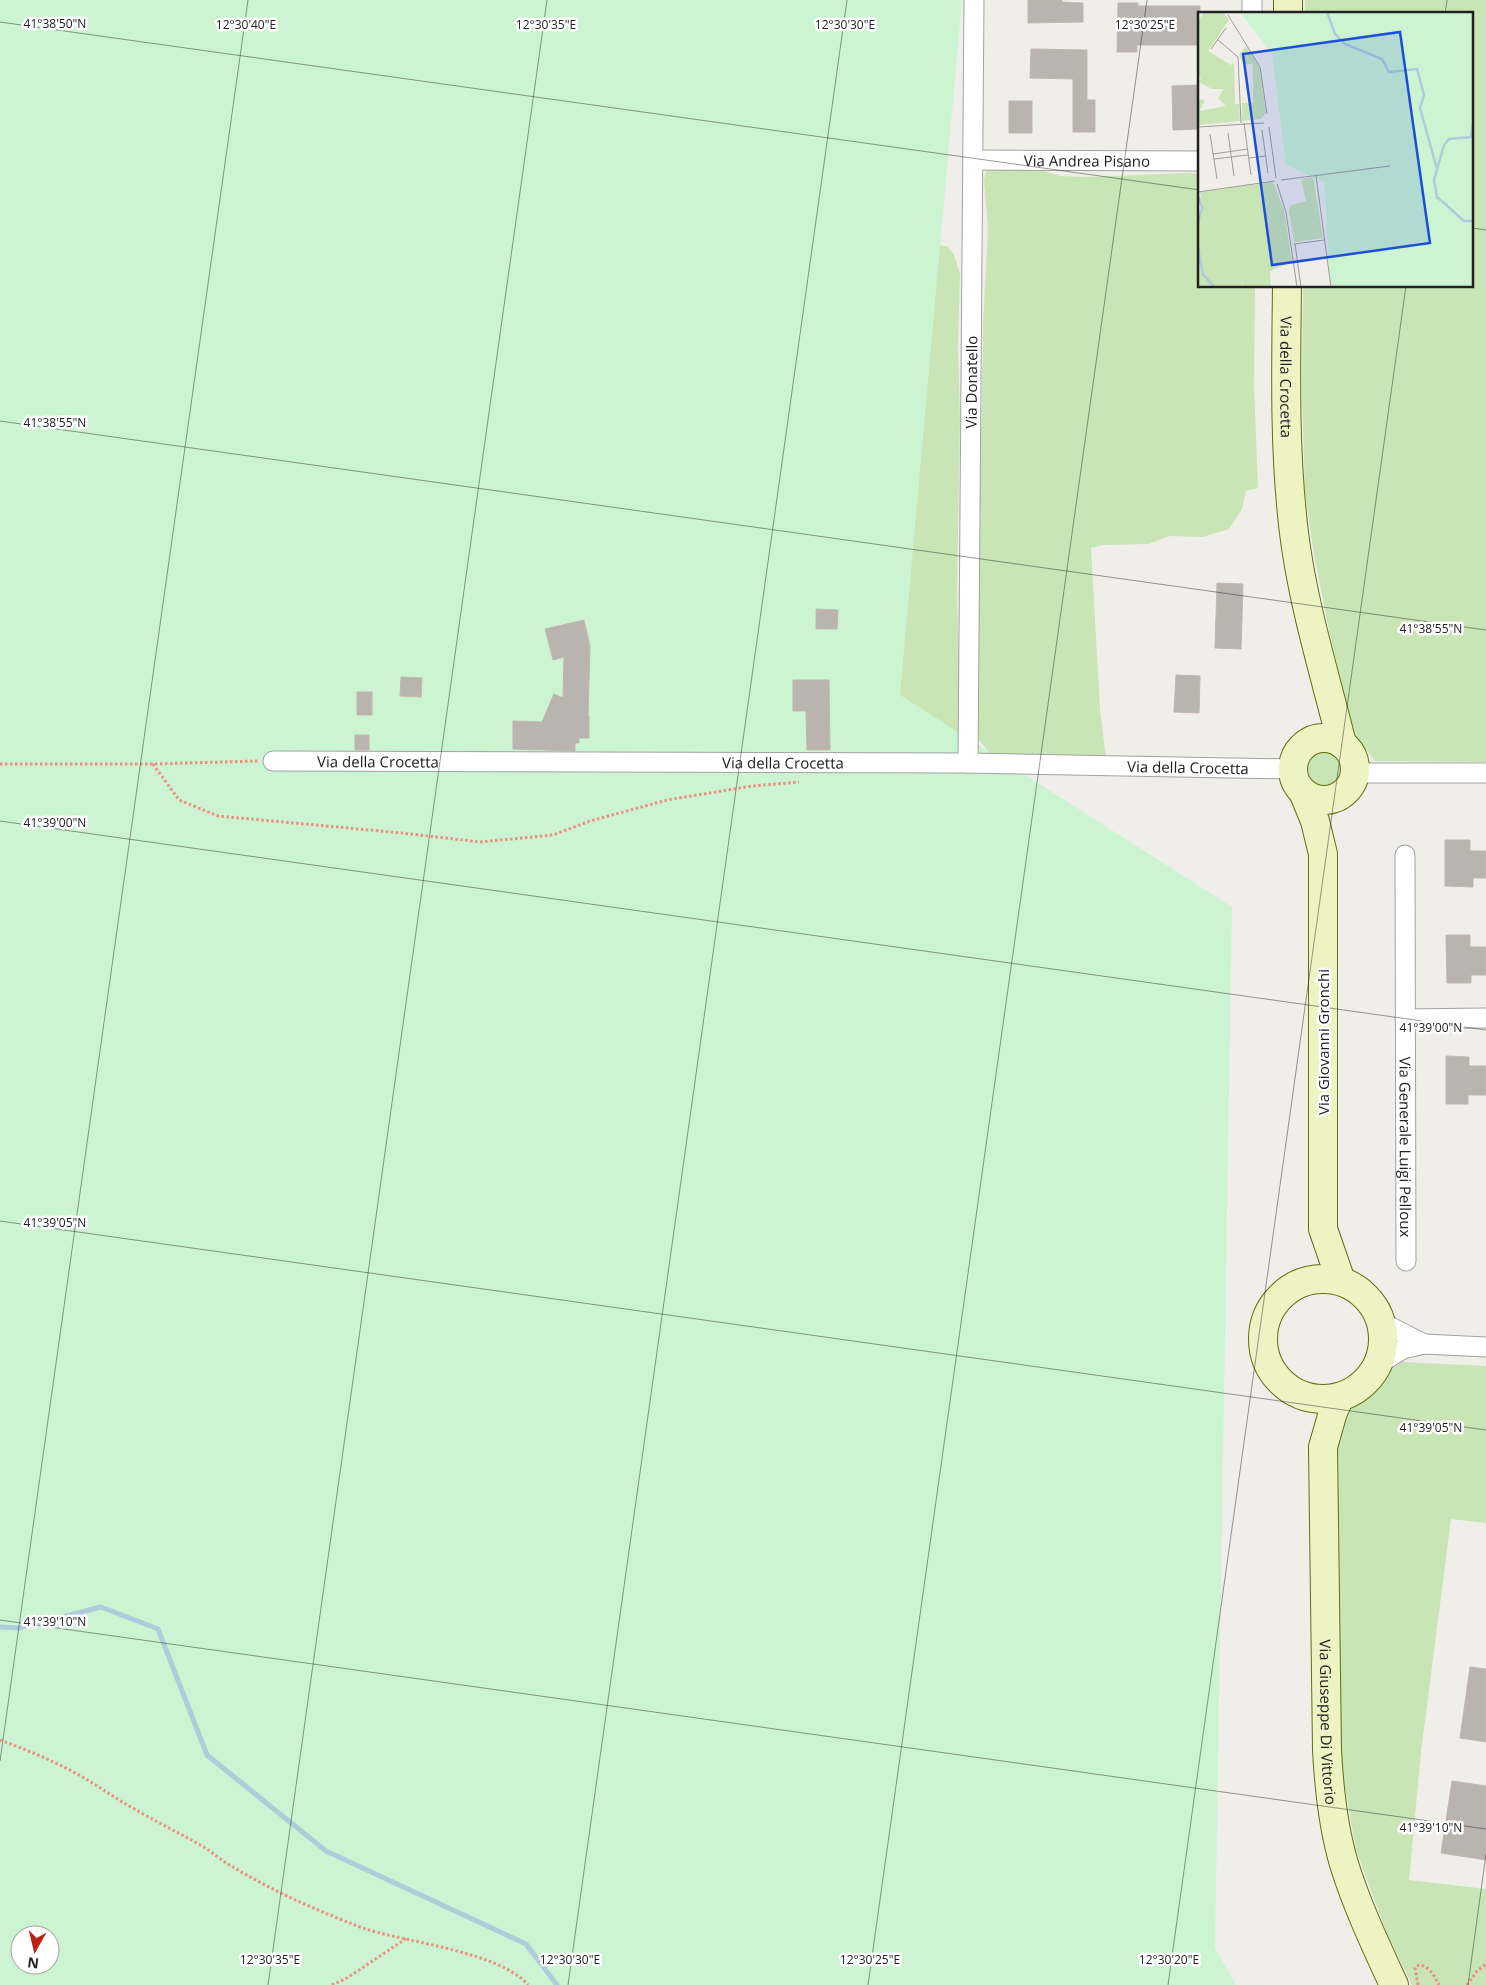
<svg xmlns="http://www.w3.org/2000/svg" width="1486" height="1985" font-family="'Open Sans',sans-serif">
<rect width="100%" height="100%" fill="#f0eee9"/>
<path fill="#c9e4b5" d="M1305 0H1486V762L1375 761 1348 726 1314 554 1305 494 1302 393 1303 286H1472V14H1305Z
M987 166 1010 167 1043 171 1061 176 1087 177 1187 173 1200 174V286H1255L1254 386 1258 488 1246 491 1242 509 1229 529 1203 537 1170 536 1148 544 1103 545 1091 548 1100 709 1106 759 993 757 975 735 978 503 982 410 983 326 988 229 984 180Z
M931 245 947 246 954 255 960 274 958 346 960 419 957 591 961 752 874 758Z
M1308 769a17 17 0 1 1 34 0a17 17 0 1 1-34 0Z
M1402 1362 1486 1366V1523L1451 1519 1421 1752 1409 1880 1486 1889V1985H1412L1387 1934 1356 1850 1339 1754 1337 1467 1339 1420 1348 1408 1365 1397 1387 1372Z"/>
<path fill="#ccf4d2" fill-rule="evenodd" d="M0 0H962L900 695 1232 907 1215 1948 1236 1985H0ZM20 1935H50V1965H20Z"/>
<g fill="none" stroke-linecap="round" stroke-linejoin="round">
<path stroke="#aeccd9" stroke-width="5" d="M0 1627 19 1628 101 1607 158 1629 207 1755 326 1851 526 1944 557 1985"/>
</g>
<path fill="#bab4af" stroke="#c1b7ad" d="M1028 0H1062V2L1083 3V22L1028 23Z
M1118 3H1138V6H1200V45H1137V52H1117Z
M1031 49 1087 50V100H1095V132H1073V79L1030 78Z
M1200 85V129L1173 130 1172 86Z
M1009 101H1032V133H1009Z
M1217 583 1243 584 1241 649 1215 648Z
M816 609 838 610 837 629H816Z
M584 620 590 646 588 716H589V738H579V743H575V751L513 749V721L542 722 554 694 563 698 564 657 553 660 545 629Z
M1176 675 1200 676 1199 713 1174 712Z
M401 677 422 678 421 697 400 696Z
M793 680H829L830 750H807L806 711H793Z
M357 692H372V715H357Z
M355 735H369V750H355Z
M1445 840H1470V851H1486V878H1473V887L1445 886Z
M1446 935H1470V947H1486V975H1471V983H1447Z
M1446 1056 1469 1057V1066H1486V1095H1468V1104H1446Z
M1470 1667 1486 1669V1742L1460 1738Z
M1452 1781 1486 1786V1860L1441 1853Z"/>
<g fill="none" stroke-linecap="round" stroke-linejoin="round">
<g stroke="#a2a2a2" stroke-width="21">
<g id="street">
<path d="M1252 0V14"/>
<path id="s1" d="M973 160 1200 161"/>
<path id="s2" d="M273 761 968 763 1292 769"/>
<path id="s3" d="M968 763 974 0"/>
<path d="M1355 773H1486"/>
<path id="s4" d="M1405 855 1406 1261"/>
<path d="M1405 1019 1486 1018"/>
<path d="M1381 1322 1424 1344"/>
<path d="M1377 1365 1403 1349 1424 1344 1486 1347"/>
</g>
</g>
<g stroke="#5f6f11" stroke-width="30">
<g id="secondary">
<path d="M1288 14V0"/>
<path id="s5" d="M1287 286C1286 369 1284 451 1294 533 1303 605 1325 675 1342 744"/>
<circle cx="1324" cy="769" r="31"/>
<path d="M1304 794 1315 821 1323 854V1229L1341 1281"/>
<circle cx="1323" cy="1339" r="60"/>
<path id="s6" d="M1340 1397 1333 1412 1323 1447 1327 1750C1329 1788 1333 1827 1344 1864 1357 1906 1376 1946 1394 1985"/>
</g>
</g>
<path stroke="#eb917f" stroke-width="3" stroke-dasharray="2.5 2.5" stroke-linecap="butt" d="M0 764H153L258 761
M153 764 179 800 218 816 402 833 480 842 553 835 590 821 667 800 752 786 799 782
M0 1740C27 1750 54 1761 79 1775 97 1785 113 1797 131 1807 156 1822 182 1834 207 1849 214 1854 221 1860 228 1864 264 1886 302 1904 340 1919 350 1923 359 1927 369 1930 408 1942 502 1953 528 1985
M332 1985 347 1978 407 1938
M1418 1985 1415 1968 1419 1965C1430 1966 1434 1976 1439 1985
M1467 1985 1477 1971 1486 1964"/>
<use href="#street" stroke="#fff" stroke-width="19"/>
<use href="#secondary" stroke="#eef3c4" stroke-width="28"/>
</g>
<path fill="none" stroke="#212121" stroke-width="1" stroke-opacity="0.45" d="M1445 14 1447 0M0 22 1200 190M1472 228 1486 230M0 421 1486 630M0 821 1486 1030M0 1221 1486 1430M0 1620 1486 1829M0 1761 248 0M268 1985 547 0M568 1985 847 0M868 1985 1147 0M1168 1985 1406 286M1468 1985 1486 1854"/>
<g text-anchor="middle" dominant-baseline="central" stroke-width="5" stroke-linejoin="round" paint-order="stroke">
<g font-size="15" fill="#212121" stroke="#fff">
<text stroke="none"><textPath href="#s1" startOffset="114">Via Andrea Pisano</textPath></text>
<text stroke="none"><textPath href="#s5" startOffset="91">Via della Crocetta</textPath></text>
<text stroke="none"><textPath href="#s3" startOffset="381">Via Donatello</textPath></text>
<text stroke="none"><textPath href="#s2" startOffset="105">Via della Crocetta</textPath></text>
<text stroke="none"><textPath href="#s2" startOffset="510">Via della Crocetta</textPath></text>
<text stroke="none"><textPath href="#s2" startOffset="915">Via della Crocetta</textPath></text>
<text transform="translate(1323 1042) rotate(-90)">Via Giovanni Gronchi</text>
<text stroke="none"><textPath href="#s4" startOffset="292">Via Generale Luigi Pelloux</textPath></text>
<text stroke="none"><textPath href="#s6" startOffset="328">Via Giuseppe Di Vittorio</textPath></text>
</g>
</g>
<g transform="translate(1198 12)">
<rect width="275" height="275" fill="#f0eee9"/>
<path d="M6 0H25L31 8 10 39 33 53 36 51 37 92H41L42 109 0 113V91L3 87 7 89 1 99 28 94 20 86 26 77H14L1 70 3 66 0 63V9ZM48 34 61 55 68 101 63 107 44 109V91H55V52H46L41 43ZM115 165 125 226 96 230 91 198 94 193 108 189 103 167ZM75 170 86 198 94 250 72 259 73 275H45L44 268V275H18L6 263 0 235V215L5 196 2 180ZM0 237 5 264 16 275H0Z" fill="#c9e4b5"/>
<path d="M42 0H275V275H132L126 170 88 153 74 42Z" fill="#ccf4d2"/>
<path fill="none" stroke="#aeccd9" stroke-width="2.5" d="M129 0 137 22 147 32 184 47 191 60 219 57 226 83 222 96 239 157M275 112 273 125 251 127 246 133 236 168 239 185 246 191 266 209H275M0 211 4 196 1 185M0 236 5 263 17 275"/>
<path fill="none" stroke="#9d9c99" stroke-width="1" d="M30 3 62 55 69 102M20 28 40 45 43 111M13 37 28 16M46 111 53 163M0 115 66 111M71 115 78 166M64 118 70 161M30 121 36 164M12 122 19 167M15 142 50 137M51 146 68 144M16 147 50 143M118 164 133 275M83 168 192 154M79 172 88 200 99 275M0 180 77 169M96 232 126 228M97 232 103 275"/>
<path fill="#1d4ed8" fill-opacity="0.15" stroke="#1d4ed8" stroke-width="2.5" d="M202 20 232 231 74 253 45 42Z"/>
<rect width="275" height="275" fill="none" stroke="#212121" stroke-width="2.5"/>
</g>
<g font-size="12" text-anchor="middle" fill="#212121" stroke="#fff" stroke-width="5" stroke-linejoin="round" paint-order="stroke">
<text x="55" y="28">41°38'50"N</text>
<text x="246" y="29">12°30'40"E</text>
<text x="546" y="29">12°30'35"E</text>
<text x="845" y="29">12°30'30"E</text>
<text x="1145" y="29">12°30'25"E</text>
<text x="55" y="427">41°38'55"N</text>
<text x="1431" y="633">41°38'55"N</text>
<text x="55" y="827">41°39'00"N</text>
<text x="1431" y="1032">41°39'00"N</text>
<text x="55" y="1227">41°39'05"N</text>
<text x="1431" y="1432">41°39'05"N</text>
<text x="55" y="1626">41°39'10"N</text>
<text x="1431" y="1832">41°39'10"N</text>
<text x="270" y="1964">12°30'35"E</text>
<text x="570" y="1964">12°30'30"E</text>
<text x="870" y="1964">12°30'25"E</text>
<text x="1169" y="1964">12°30'20"E</text>
</g>
<g transform="translate(35 1950) rotate(188)"><circle r="24" fill="#ffffff" stroke="#a6a6a6"/>
<path d="M0-4L9 19L0 12L-9 19Z" fill="#bc2116"/>
<text y="-8" font-size="14" font-weight="bold" text-anchor="middle" fill="#212121">N</text>
</g>
</svg>
